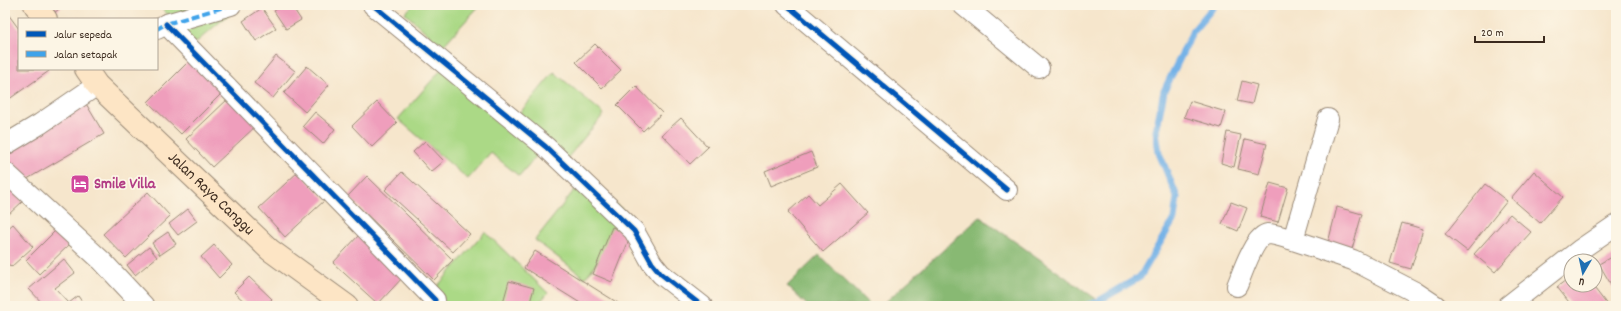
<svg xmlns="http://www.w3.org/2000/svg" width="1621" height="311" font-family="Dekko,sans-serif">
<rect width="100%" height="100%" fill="#fcf5e5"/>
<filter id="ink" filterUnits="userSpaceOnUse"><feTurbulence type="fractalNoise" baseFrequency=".025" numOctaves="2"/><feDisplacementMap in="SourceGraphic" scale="8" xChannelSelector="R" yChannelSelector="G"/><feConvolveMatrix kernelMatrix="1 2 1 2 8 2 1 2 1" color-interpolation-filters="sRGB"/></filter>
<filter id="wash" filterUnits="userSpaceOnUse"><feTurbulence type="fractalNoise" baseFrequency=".012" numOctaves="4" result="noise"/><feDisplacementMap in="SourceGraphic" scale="16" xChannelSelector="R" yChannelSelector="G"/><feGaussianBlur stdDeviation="0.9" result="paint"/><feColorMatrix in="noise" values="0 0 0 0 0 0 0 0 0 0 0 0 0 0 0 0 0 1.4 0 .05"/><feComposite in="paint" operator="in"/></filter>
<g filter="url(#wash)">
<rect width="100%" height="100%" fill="#f6e6cc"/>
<path fill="#abd986" stroke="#738252" d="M159 5H240L194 44Z
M413 5H480L442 47 405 13Z
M447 63 513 121 554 72 604 114 564 162 544 147 519 176 491 153 468 179 398 119Z
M583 179 632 217 585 278 535 240Z
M485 232 548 293 536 306H420Z"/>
<path fill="#88b973" stroke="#627248" d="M980 217 1102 303 1097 306H881Z
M819 255 871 306H808L787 286Z"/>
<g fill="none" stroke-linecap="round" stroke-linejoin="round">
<path stroke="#74b2e7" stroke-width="7" d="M1085 306 1097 302 1140 277 1174 219 1177 197 1159 153 1156 131 1164 91 1193 31 1215 5"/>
</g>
<g id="blocks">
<path fill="#ef9ebc" d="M47 5H64L54 13Z
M283 5H291L301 20 286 29 274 11Z
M262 8 276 28 256 41 243 21Z
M5 10 19 29V69H47L49 71 5 102Z
M595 44 621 70 602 88 576 62Z
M276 56 295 71 273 98 254 83Z
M191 59 223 92 181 134 148 102Z
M307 66 329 85 305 112 284 93Z
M1242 81 1257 85 1252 104 1237 101Z
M636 86 662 113 643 131 617 105Z
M230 97 257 125 212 167 186 139Z
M1190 101 1226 112 1221 128 1184 117Z
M85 102 104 134 22 182 5 155Z
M377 102 397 123 372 147 352 126Z
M315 112 335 129 323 144 303 126Z
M681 118 708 147 690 164 662 135Z
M1227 132 1241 135 1234 167 1221 163Z
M1245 139 1267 144 1259 174 1238 169Z
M425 141 444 161 431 172 413 152Z
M811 152 817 167 771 186 765 171Z
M299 171 325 200 285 237 259 208Z
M1534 171 1563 197 1540 223 1511 198Z
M402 172 470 234 453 252 385 190Z
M367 176 453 260 434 280 348 196Z
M1270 183 1288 188 1278 222 1260 217Z
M842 184 868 213 823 252 788 212 808 194 818 205Z
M1485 184 1507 201 1467 251 1445 234Z
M10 187 23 201 8 215 5 211V191Z
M148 192 170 216 126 258 103 234Z
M1231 202 1247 208 1238 231 1222 224Z
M1337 207 1362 214 1352 249 1328 243Z
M188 209 197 221 178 235 169 224Z
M1510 214 1531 232 1495 272 1474 254Z
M1402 223 1423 229 1411 269 1390 263Z
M13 224 33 247 11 267 5 260V231Z
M59 227 73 241 39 274 26 260Z
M612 227 631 235 612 282 593 274Z
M168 232 176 244 160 255 152 243Z
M359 235 404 276 378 304 333 263Z
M214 245 232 265 219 278 201 257Z
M149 247 157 257 135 275 127 265Z
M535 251 618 303 616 306H585L524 268Z
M1616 254V293L1599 264Z
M64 259 75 273 55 288 69 303 78 296 85 306H45L29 289Z
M1571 276V285H1592L1608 306H1572L1557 287Z
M249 277 272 299 265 306H249L234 292Z
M509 281 534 288 529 306H502Z"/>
</g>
</g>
<g filter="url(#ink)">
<use href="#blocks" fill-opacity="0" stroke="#988875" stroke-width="1"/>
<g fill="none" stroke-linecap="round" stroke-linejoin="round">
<g stroke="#988875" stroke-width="22">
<path id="street" d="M373 5 546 147 634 231 652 263 661 274 702 306
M787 5 1007 190
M963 5 1039 68
M166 24 435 300
M157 29 166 24 231 5
M1328 119 1293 240 1353 260 1415 292 1436 306
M5 145 40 124 97 85
M5 172 102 261 144 306
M1237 286C1242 274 1254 236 1268 234 1275 234 1286 238 1293 240
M1508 306 1581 249 1616 225"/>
</g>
<g stroke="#988875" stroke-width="24">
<g id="secondary">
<path d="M35 5 46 19"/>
<path id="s1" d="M86 69 97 85 270 250 347 306"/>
</g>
</g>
<use href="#street" stroke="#fff" stroke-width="20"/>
<use href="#secondary" stroke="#fde5c5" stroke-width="22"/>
<path stroke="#3fa3ea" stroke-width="4" stroke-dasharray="8 4" stroke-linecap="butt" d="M157 29 166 24 231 5"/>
<g stroke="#fcf5e5" stroke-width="8">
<path id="cycleway" d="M373 5 546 147 634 231 652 263 661 274 702 306
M787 5 1007 190
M166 24 435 300"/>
</g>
<use href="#cycleway" stroke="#0057b8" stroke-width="5"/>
</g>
</g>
<defs>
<g id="hotel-square" transform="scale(1)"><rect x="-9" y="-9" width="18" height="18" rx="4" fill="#d1479c" stroke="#fcf5e5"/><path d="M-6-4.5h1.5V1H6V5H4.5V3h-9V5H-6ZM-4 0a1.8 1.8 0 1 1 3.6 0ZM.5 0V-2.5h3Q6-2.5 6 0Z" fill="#fff"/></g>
</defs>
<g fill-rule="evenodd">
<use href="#hotel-square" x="80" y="184"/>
</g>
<g text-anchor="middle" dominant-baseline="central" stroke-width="3.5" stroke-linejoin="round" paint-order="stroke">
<g font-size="16" font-weight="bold" fill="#b23c85" stroke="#fcf5e5" text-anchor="start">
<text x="94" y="184">Smile Villa</text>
</g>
<g font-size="16" fill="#3b2a1e" stroke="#fcf5e5">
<text stroke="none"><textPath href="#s1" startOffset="177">Jalan Raya Canggu</textPath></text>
</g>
</g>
<rect width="1621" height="311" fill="none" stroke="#fcf5e5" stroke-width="20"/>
<rect x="18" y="18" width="140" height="52" fill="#fcf5e5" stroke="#afa495"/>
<rect x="26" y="31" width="20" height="6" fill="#0057b8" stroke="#afa495"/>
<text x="54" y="38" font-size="12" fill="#3b2a1e">Jalur sepeda</text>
<rect x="26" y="51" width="20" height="6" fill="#3fa3ea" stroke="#afa495"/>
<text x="54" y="58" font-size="12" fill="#3b2a1e">Jalan setapak</text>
<g transform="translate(1583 273) rotate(189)"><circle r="19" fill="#fcf5e5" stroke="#afa495"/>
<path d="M0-3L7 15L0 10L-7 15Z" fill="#1f6fb2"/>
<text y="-6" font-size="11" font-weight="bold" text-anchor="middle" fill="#3b2a1e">U</text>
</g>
<path d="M1475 36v6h69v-6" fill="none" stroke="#3b2a1e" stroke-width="2"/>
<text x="1481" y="36" font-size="12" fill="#3b2a1e" stroke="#fcf5e5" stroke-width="3" paint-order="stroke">20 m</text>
</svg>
